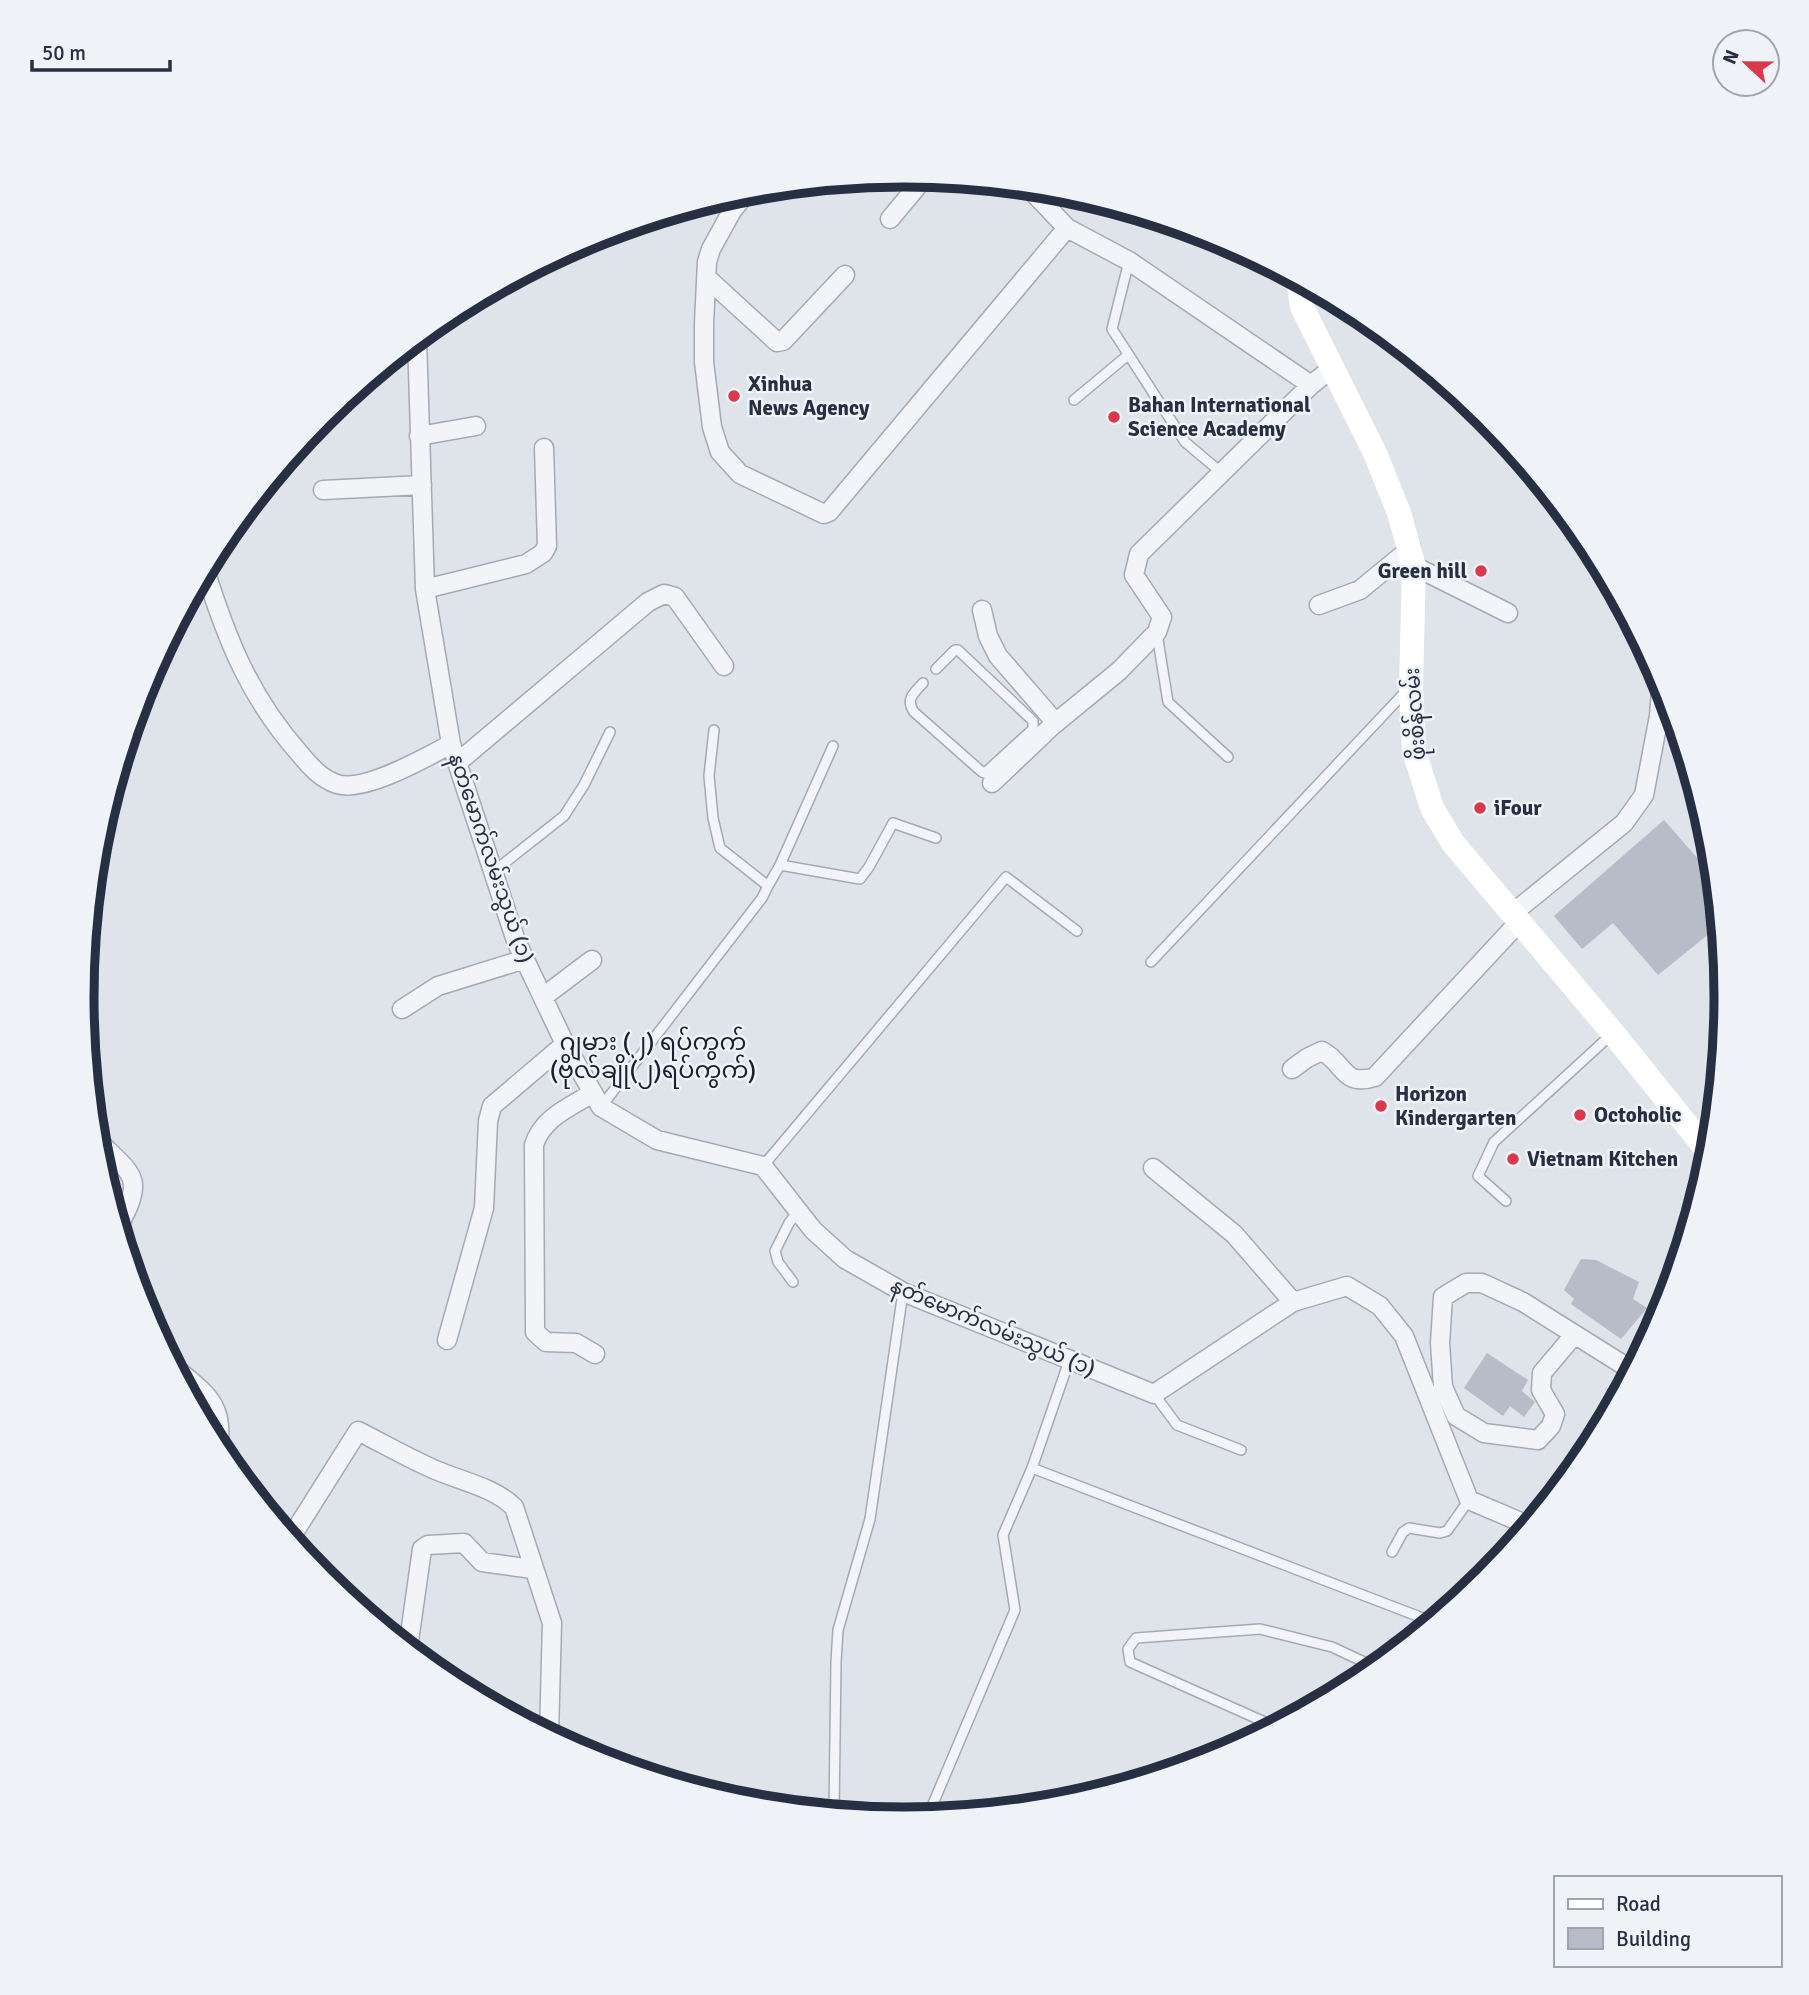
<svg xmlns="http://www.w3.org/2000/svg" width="1809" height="1995" font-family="Signika,'Noto Sans Myanmar',sans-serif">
<rect width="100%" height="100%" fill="#dfe3ea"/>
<path fill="#b6bcc8" d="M1664 820 1700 861 1712 851 1720 925 1658 975 1613 923 1582 949 1554 916Z
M1581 1259 1596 1260 1639 1282 1633 1299 1647 1308 1621 1339 1571 1304 1574 1299 1564 1290Z
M1487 1353 1528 1380 1522 1391 1535 1402 1524 1417 1510 1406 1503 1416 1464 1388Z"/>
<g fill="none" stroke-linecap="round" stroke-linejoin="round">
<g stroke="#a4aab5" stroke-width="12">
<path id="service" d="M1129 261 1112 329 1185 442 1223 474
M1074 400 1128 355
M1157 634 1168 702 1228 757
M936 669 955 650H958L1033 721V729L986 772
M923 683C914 693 905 699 914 712L982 772 990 775
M780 865 833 746
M493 872 564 816 584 785 610 732
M768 886 780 865 860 879 869 867 893 823 936 838
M1151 962 1407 690
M601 1107 762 898 768 886 720 848 713 818 709 776 714 730
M763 1166 1006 877 1077 931
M1506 1201 1478 1176 1494 1142 1613 1033
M793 1282 778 1262 775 1251 789 1223 799 1211
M1154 1394 1177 1425 1241 1450
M1032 1468 1433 1622
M1392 1552 1403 1532 1409 1528 1440 1533 1447 1531 1469 1500
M1267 1723 1130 1662 1128 1649 1136 1638 1260 1629 1332 1647 1377 1668
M834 1813 836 1662 838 1630 870 1519 903 1292
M927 1818 1015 1610 1003 1535 1032 1468 1069 1361"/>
</g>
<g stroke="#a4aab5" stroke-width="21">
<path id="minor" d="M1028 187 1067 228 1129 261 1311 385
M748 191 732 211 711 249 707 262 704 323V362L712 427 720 452 740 474 824 514 829 512 1067 228
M890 219 925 177
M707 278 777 342 783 341 845 275
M417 339 425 589 451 744 516 941 565 1044 601 1107 657 1140 763 1166 813 1230 845 1259 903 1292 1154 1394 1293 1302 1347 1286 1380 1306 1404 1336 1469 1500 1530 1526
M419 436 476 426
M323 490 422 485
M1414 566 1508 613
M205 570C227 640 250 698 300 754 310 766 321 779 337 784 364 793 427 757 451 744
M425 589 526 564 543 553 547 546 544 448
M1319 605 1360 590 1411 548
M982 610 988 636 998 656 1056 723
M457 763 648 602 664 594 675 597 724 666
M992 783 1053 725 1119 671 1157 632 1162 617 1134 575 1139 554 1311 385 1331 369
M1513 913 1624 823 1644 795 1659 716 1662 678
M543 997 592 960
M402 1009 438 986 525 959
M1292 1069 1307 1058 1322 1051C1345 1063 1342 1087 1375 1077L1519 922
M593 1093C570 1107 542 1118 534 1145L535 1324V1332L546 1342 576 1343 595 1354
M96 1139C132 1175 146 1176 119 1225
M1153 1168 1234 1234 1293 1302
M1574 1335 1542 1373 1541 1390 1555 1414 1551 1426 1538 1440 1484 1433 1456 1416 1443 1387 1440 1343 1443 1297 1466 1283H1482L1523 1302 1633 1371
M447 1340 484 1208 488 1121 492 1106 565 1044
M174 1367C206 1394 225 1404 218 1449
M290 1539 358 1431C382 1443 406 1457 431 1468 459 1481 492 1486 514 1507L552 1623 549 1735
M408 1648 422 1549 428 1545 464 1543 482 1562 533 1569"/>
</g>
<use href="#service" stroke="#f3f4f8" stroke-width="9"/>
<use href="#minor" stroke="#f3f4f8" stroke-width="18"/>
<path stroke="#fff" stroke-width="24" d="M1298 280 1302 307 1375 453 1399 513 1414 566 1411 687 1414 751 1432 808 1453 843 1613 1033 1711 1155"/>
</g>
<g fill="#db394b" stroke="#eff2f7" stroke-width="2.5">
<circle cx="734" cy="396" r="7"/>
<circle cx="1114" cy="417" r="7"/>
<circle cx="1481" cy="571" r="7"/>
<circle cx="1480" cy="808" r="7"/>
<circle cx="1381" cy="1106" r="7"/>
<circle cx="1580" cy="1115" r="7"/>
<circle cx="1513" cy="1159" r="7"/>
</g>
<g text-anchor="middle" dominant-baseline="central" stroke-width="5" stroke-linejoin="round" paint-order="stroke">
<g font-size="21" font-weight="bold" fill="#273043" stroke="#eff2f7" text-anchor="start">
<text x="748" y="384">Xinhua<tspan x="748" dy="24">News Agency</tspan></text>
<text x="1128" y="405">Bahan International<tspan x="1128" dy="24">Science Academy</tspan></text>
<text x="1467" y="571" text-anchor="end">Green hill</text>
<text x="1494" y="808">iFour</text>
<text x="1395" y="1094">Horizon<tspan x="1395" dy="24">Kindergarten</tspan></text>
<text x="1594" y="1115">Octoholic</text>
<text x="1527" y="1159">Vietnam Kitchen</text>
</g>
<g font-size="21" fill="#273043" stroke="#eff2f7">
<text transform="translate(1415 714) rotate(-94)">ဖိုးစိန်လမ်း</text>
<text transform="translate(491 858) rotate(71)">နတ်မောက်လမ်းသွယ် (၁)</text>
<text transform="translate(993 1327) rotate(23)">နတ်မောက်လမ်းသွယ် (၁)</text>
</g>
<g font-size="24" fill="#192133" stroke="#eff2f7">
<text x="653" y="1042">ဂျမား (၂) ရပ်ကွက်<tspan x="653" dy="28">(ဗိုလ်ချို(၂)ရပ်ကွက်)</tspan></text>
</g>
</g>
<path d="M0 0H1809V1995H0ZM94 997a810 810 0 1 1 1620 0a810 810 0 1 1-1620 0Z" fill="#eff2f7" fill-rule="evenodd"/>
<path fill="none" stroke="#273043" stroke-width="9" d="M94 997a810 810 0 1 1 1620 0a810 810 0 1 1-1620 0Z"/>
<rect x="1554" y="1876" width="228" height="91" fill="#eff2f7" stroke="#9fa4af" stroke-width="2"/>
<rect x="1568" y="1899" width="35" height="10" fill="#ffffff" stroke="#9fa4af" stroke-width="2"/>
<text x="1616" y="1911" font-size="21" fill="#273043">Road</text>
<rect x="1568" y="1928" width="35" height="21" fill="#b6bcc8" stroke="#9fa4af" stroke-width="2"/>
<text x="1616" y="1946" font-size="21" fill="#273043">Building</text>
<g transform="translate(1746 63) rotate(292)"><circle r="33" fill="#eff2f7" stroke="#9fa4af" stroke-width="2"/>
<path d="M0-5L12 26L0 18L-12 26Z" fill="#db394b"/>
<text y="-10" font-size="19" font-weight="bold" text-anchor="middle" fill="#273043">N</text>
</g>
<path d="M32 60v10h138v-10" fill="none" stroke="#273043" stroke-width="3.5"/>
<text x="42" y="60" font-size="21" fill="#273043" stroke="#eff2f7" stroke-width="5" paint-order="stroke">50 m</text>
</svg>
